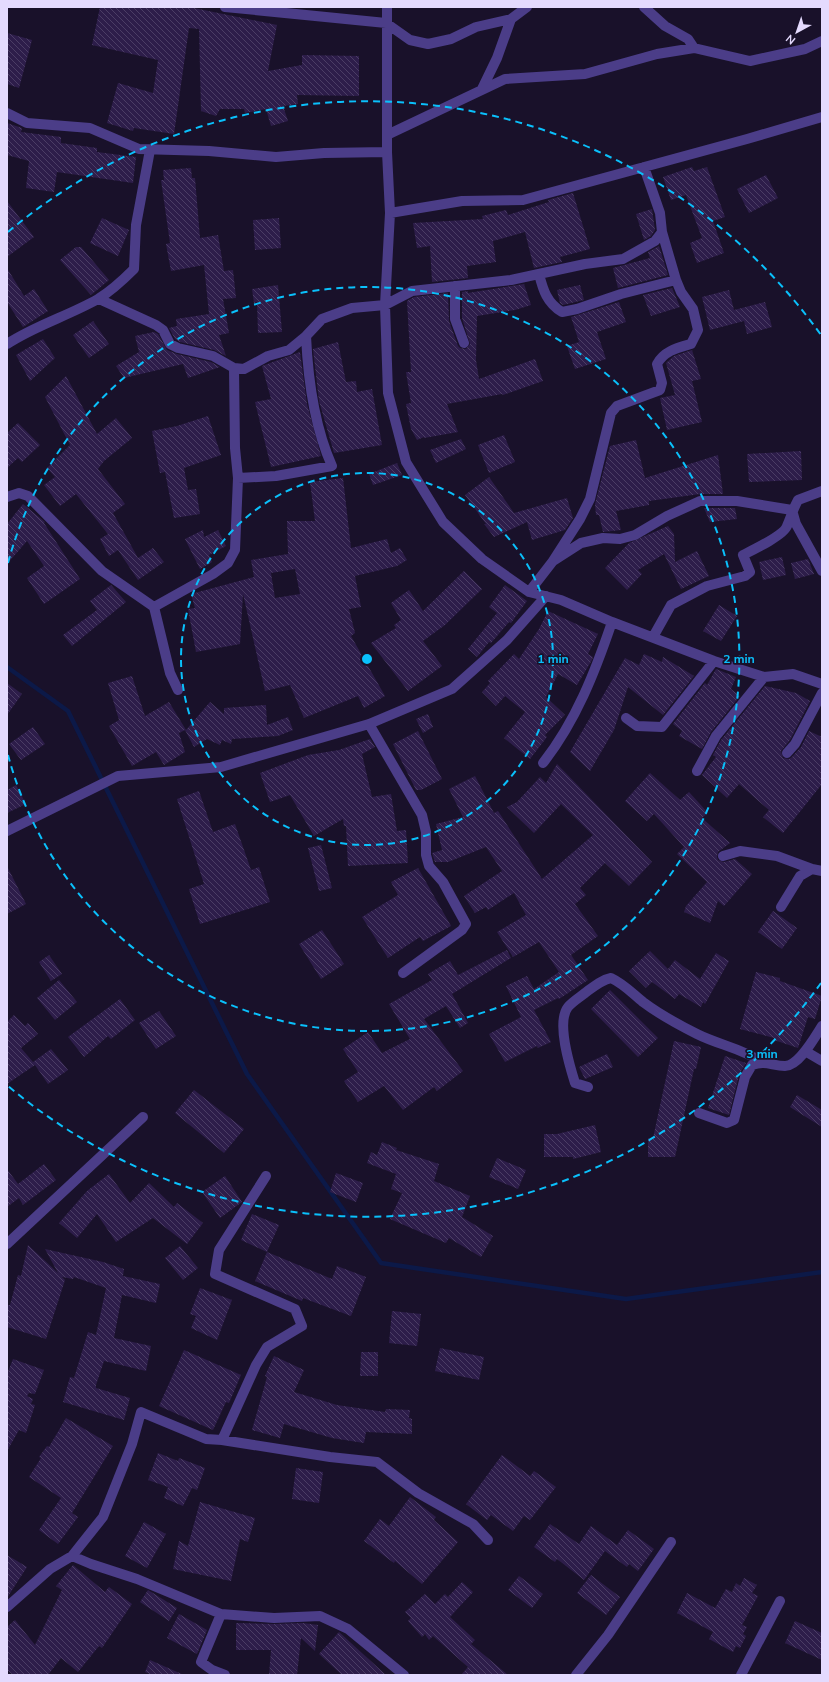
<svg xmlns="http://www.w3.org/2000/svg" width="829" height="1682" font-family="Mulish,sans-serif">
<defs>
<pattern id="building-back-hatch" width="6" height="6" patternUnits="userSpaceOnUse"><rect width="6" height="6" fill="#2d1d4a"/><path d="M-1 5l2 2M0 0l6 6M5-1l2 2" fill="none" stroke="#4b3d65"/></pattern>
</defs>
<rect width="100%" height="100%" fill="#19112a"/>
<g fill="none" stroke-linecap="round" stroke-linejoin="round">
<path stroke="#0c1948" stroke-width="4.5" d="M7 667 68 711 247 1074 381 1263 626 1299 822 1272"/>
</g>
<path fill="url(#building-back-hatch)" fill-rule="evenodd" d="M100 7H189L277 25 268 71 302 65V55L359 56V96L297 95 298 104 283 106 288 121 271 126 266 109 245 113 244 109H220L216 116 201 111 199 29 189 28 174 134 134 128 133 131 107 123 118 83 153 93 158 60 92 45Z
M7 33 32 40 19 88 7 84Z
M7 123 22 128 21 132 61 137V143L97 148V152L136 157 133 183 57 172 54 192 26 188 29 161 7 155Z
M692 167 694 171 707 167 725 217 713 221 724 253 697 263 690 243 702 238 686 195 671 200 663 177Z
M191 168 192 178H195L200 238 218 235 224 271 233 270 236 298 223 299 229 333 219 335 226 356 214 350 180 342 175 339 169 328 177 326 176 319 209 314 204 265 171 271 166 244 170 243 161 180H164L163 170Z
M766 175 778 198 749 213 737 189Z
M573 193 590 249 560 257 562 262 534 268 525 232 493 241 496 262 467 266 468 278 432 282 430 246 417 248 413 223 483 219 482 216 506 210 508 215 549 202 548 200Z
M7 201 34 237 7 257Z
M652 209 655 230 651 236 644 240 636 214Z
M102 218 129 230 118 256 90 243Z
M279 218 281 248 255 250 253 220Z
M659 246 668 275 618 288 613 268 650 258 648 252Z
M76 247H81L109 280 91 295 60 260Z
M7 268 24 296 34 289 48 311 23 327 7 302Z
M524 284 531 305 515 310 477 316 476 360 479 379 535 359 543 381 503 395 502 394 447 404 458 432 424 438V437L417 440 411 429 406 404 411 403 406 372H411L407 301 414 297 448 293 449 321 458 346 460 348 466 349 470 344 462 318V292L468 291V293Z
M278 285 282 332 258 333 257 302 254 303 252 289Z
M580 285 584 300 563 305 560 303 557 290Z
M672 288 680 307 651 316 643 295Z
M729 290 734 310 765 302 772 327 747 334 744 321 710 330 702 297Z
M619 302 626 322 597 332 606 359 575 369 567 346 579 342 571 317Z
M93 321 109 344 89 358 73 335Z
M154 332 158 334 167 350 177 354 211 362 220 367 188 378 183 364 124 378 116 366 139 352 135 336Z
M43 339 55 358 30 381 16 355Z
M338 342 346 382 356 381 357 392 372 389 382 445 334 453 319 401 313 349Z
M692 350 701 379 692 381 702 422 667 430 660 398 675 395 666 363 674 356Z
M300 352 307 404 321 456 271 467 255 402 271 399 262 366Z
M66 376 97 434 116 418 132 438 104 461 98 469 125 504 113 513 138 558 153 548 164 562 138 580 118 550 109 556 100 539 108 534 76 494 60 506 44 485 55 477 47 468 70 445 45 397Z
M208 416 221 455 184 468 188 490 196 489 200 514 174 518 165 472 160 473 152 431 177 426Z
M18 423 40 445 22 462 18 458 7 468V433Z
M504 435 515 462 489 473 478 445Z
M461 439 466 449 436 463 430 450Z
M636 440 645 478 718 455 723 494H700L649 501V505L616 511 621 530 603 532 599 515H596L595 504 610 446Z
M801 451 802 480 749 482 747 454Z
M397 463 402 475 373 485 369 474Z
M489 477 514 513 567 498 573 518 565 530 532 540 527 522 494 537 484 524H486L465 495Z
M343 478 351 548 387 539 391 553 400 548 407 560 397 566 355 576 361 607 349 609 355 633 351 636 385 696 364 708 358 696 304 718 290 685 265 691 243 594 240 644 196 652 188 609 195 608 191 594 254 577 251 560 288 554 287 521H315L310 482ZM295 569 300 594 275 598 271 573Z
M23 504 45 522 44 523 80 579 44 604 27 578 44 566 27 541 7 564V524Z
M704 508H735L737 519 710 522Z
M668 526 674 534 675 562 697 551 709 576 681 589 664 554 638 570 642 574 627 590 605 568 629 543Z
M203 530 204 537 218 530 226 546 209 555 212 562 200 569 185 539Z
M782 557 786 575 763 580 759 562Z
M808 559 814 574 795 579 791 563Z
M464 571 482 589 445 625 423 641 442 666 408 691 371 643 396 628 394 625 401 620 391 603 409 590 423 611Z
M111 585 126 602 72 646 63 635 97 610 90 601Z
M505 585 527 601 511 623 509 622 491 643 489 642 477 657 468 649 497 613 489 607Z
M719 605 737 616 721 641 703 631Z
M548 611 598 634 588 654 593 657 592 660 577 685 558 674 546 697 565 715 545 735 547 737 530 759 504 738 525 712 505 696 496 706 482 692 490 683 488 681 514 654 519 659 539 629Z
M644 654 662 662 663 657 694 676 663 715 628 687 614 730 590 771 570 752 625 658 639 665Z
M716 669 736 677 731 689 740 696 711 732 702 749 679 736 682 731 673 724 705 683 707 685Z
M132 676 145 716 169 702 186 730 210 702 224 714V708L266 705 267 725 288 717 293 730 278 736 232 739 231 744 222 740 220 745 207 739 194 747 185 730 179 733 185 752 164 765 156 752 132 766 109 726 119 720 108 683Z
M7 683 22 694 7 715Z
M765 686 796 693 810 701 790 740 781 751 783 758 789 759 792 757 801 747 809 731 822 737V784L783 833 763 817 769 810 739 784 727 798 702 775 716 757 713 755 721 740Z
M428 714 433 727 423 733 416 719Z
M33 727 45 744 21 760 9 744Z
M418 731 442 779 421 790H416L393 744Z
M370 739 375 747 362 754 372 797 391 794 397 831 406 830 408 863 348 866 346 826H344L343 819 314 836 290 795 270 802 260 773 308 755 339 750Z
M557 764 652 862 629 886 605 863 580 888 586 895 575 904 598 936 571 955 588 980 559 999 558 998 534 1010 551 1042 538 1048 537 1046 505 1062 489 1034 521 1017 506 986 527 976 534 989 559 972 539 942 513 957 497 932 526 915 514 893 488 910 486 907 475 913 464 896 502 871 486 847 448 862H435L432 853 442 850 436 824 463 817 449 789 475 776 494 813 498 811 542 879 593 835 561 804 534 833 507 807 517 802 540 777 546 783Z
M650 773 680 800 689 792 708 813 702 818 730 843 718 852 717 857 718 860 724 862 735 859 752 874 724 906 718 901 710 923 684 912 686 906 707 882 677 854 684 847 654 814 647 821 625 801Z
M16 785 26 804 7 813V790Z
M199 791 213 832 235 824 251 870 259 867 270 902 200 924 189 889 204 884 177 799Z
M321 845 332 888 319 891 308 848Z
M7 866 26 904 7 914Z
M418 868 451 926 423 941 420 937 388 958 362 917 398 895 391 882Z
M773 911 797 928 782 949 758 932Z
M322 930 344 964 321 979 299 944Z
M507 950 511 958 452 994 468 1023 460 1028 446 1006 424 1019 463 1071 437 1091 434 1087 403 1110 384 1086 358 1102 344 1081 358 1072 343 1049 368 1032 382 1053 410 1039 389 1004 432 980 428 974 450 961 458 975Z
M650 951 668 969 675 960 700 979 716 953 729 961 705 1004 703 1002 701 1007 679 994 675 999 652 982 646 988 629 971Z
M49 955 62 974 51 981 39 962Z
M756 972 780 978V981L822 996 815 1019 808 1017 798 1048 774 1040V1038L740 1029Z
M59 980 77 1002 55 1020 37 998Z
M610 990 658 1038 638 1057 591 1009Z
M120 999 135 1020 111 1039 108 1036 84 1057 68 1037Z
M159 1011 176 1036 156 1049 139 1023Z
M14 1015 25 1026 28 1023 38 1034 21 1048 33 1062 51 1049 68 1070 48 1084 35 1065 7 1084V1022Z
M674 1041 701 1047 696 1069H694L675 1157H648V1138H653Z
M607 1054 613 1067 585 1079 579 1067Z
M725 1056 746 1063 739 1075 729 1115 708 1108Z
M194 1090 244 1129 224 1153 175 1113Z
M797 1095 822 1110V1127L790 1107Z
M595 1125 601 1152 573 1159V1157H544V1134H557Z
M382 1142 397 1148 396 1150 439 1164 434 1181 470 1196 462 1217 493 1236 481 1257 449 1238 446 1243 390 1219 402 1193 391 1189 396 1174 367 1163 371 1152 377 1155Z
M497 1158 526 1170 518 1189 489 1177Z
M44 1164 56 1180 23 1205 19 1198 7 1207V1169L18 1184Z
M336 1173 363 1183 356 1202 330 1192Z
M109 1174 130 1203 149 1183 174 1207 177 1203 203 1223 187 1244 153 1218 116 1242 97 1214 77 1238 59 1223 87 1191Z
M225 1176 242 1202 220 1218 202 1192Z
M252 1214 279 1225 267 1252 241 1240Z
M28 1245 58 1273 45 1249 103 1262 124 1269 123 1276 160 1284 156 1303 122 1295 114 1338 151 1346 146 1371 104 1361 96 1385V1388L130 1398 124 1420 63 1402 70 1377 74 1378 88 1332 96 1335 106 1288 74 1277 73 1279 62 1277 65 1280 46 1339 7 1327V1305H10L18 1275 21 1276Z
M180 1246 198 1268 183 1280 165 1258Z
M267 1252 332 1279 337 1266 366 1277 351 1316 303 1298 302 1301 255 1281Z
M200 1288 232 1300 217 1340 191 1328 196 1316 190 1314Z
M392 1311 421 1314 417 1346 389 1343Z
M440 1348 484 1357 479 1380 435 1371Z
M184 1350 241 1375 229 1403 226 1402 213 1430 159 1406Z
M361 1352H378V1376H360Z
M274 1356 304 1370 294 1392 337 1405 385 1412 386 1409 410 1410 409 1418 412 1419V1434L366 1432 364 1443 332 1438 284 1424 280 1438 252 1430 267 1377 265 1376Z
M13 1359 44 1370 35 1394 29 1393 27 1396 33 1399 31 1404 35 1405 26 1433 19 1430 7 1451V1374Z
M66 1418 113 1446 72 1513 78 1517 58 1544 39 1530 61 1498 29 1477 41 1458 39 1457 47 1446 49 1447Z
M158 1453 178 1461 179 1458 205 1468 197 1490 192 1488 183 1506 164 1498 168 1487 148 1480Z
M502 1455 530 1476 534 1471 556 1487 530 1520 524 1516 513 1531 491 1515 487 1520 466 1504Z
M296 1468 323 1472 319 1503 292 1499Z
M410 1497 436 1517 434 1520 458 1542 422 1584 395 1561 394 1563 364 1541 380 1519 389 1526Z
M200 1502 255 1518 248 1542 240 1539 231 1581 173 1569 179 1541 188 1546Z
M144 1522 166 1534 147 1568 125 1556Z
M550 1524 579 1544 591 1526 617 1545 628 1530 654 1549 638 1571 629 1564 627 1567 605 1551 584 1580 557 1559 555 1562 534 1547Z
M7 1555 27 1567 7 1598Z
M73 1565 105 1592 109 1587 132 1604 102 1648 99 1646 78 1672 61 1658 48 1675H13L7 1670V1627L15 1620 35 1645 62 1590 56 1586Z
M591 1575 620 1597 606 1615 577 1593Z
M519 1576 543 1594 532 1608 508 1590Z
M744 1578 757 1585 752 1593 758 1596 742 1625 747 1627 743 1634 746 1636 740 1648 736 1646 733 1652 709 1639 713 1632 677 1613 687 1593 715 1608 726 1589 732 1592 736 1583 740 1586Z
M462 1582 473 1592 450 1617 475 1640 471 1644 508 1675H461L468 1667 433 1636 429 1640 425 1634 422 1637 408 1621 411 1618 405 1612 425 1594 435 1604 445 1594 448 1597Z
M148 1590 177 1608 169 1621 140 1602Z
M179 1614 207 1630 197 1654 167 1638Z
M795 1621 822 1633V1660L785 1643Z
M236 1623 274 1624 303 1623 318 1625 315 1651 301 1638 297 1675H269L271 1650H236Z
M339 1632 386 1675H342L319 1654Z
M150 1660 184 1675H152L145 1672Z"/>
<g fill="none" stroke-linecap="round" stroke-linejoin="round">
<path stroke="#4b3d88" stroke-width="10" d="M225 7 386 23 410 40 428 44 451 39 476 27 511 19
M387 7V152L390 213 385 305 388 393 406 462 443 522 482 559 529 592 561 600 612 622 714 661 764 677 793 674 822 684
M644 7 665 26 688 39 694 48
M482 89 497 58 511 19 527 7
M7 113 27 123 90 128 139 149 209 151 276 157 324 153 387 152
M387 135 505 79 585 74 657 54 694 48 750 61 805 49 822 41
M390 213 462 201 523 200 747 139 822 117
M539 274C543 290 547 303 562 312L577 309 621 294 676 280
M455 286V319L464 343
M99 299 156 325 163 330 170 344 178 348 213 356 234 368 244 369 268 356 289 350 306 336
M7 344C36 325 68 316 98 299 111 291 123 280 134 269L136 225 150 150
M234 368 235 448 238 478
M7 497 19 493 28 496 102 571 154 607 170 673 178 690
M792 510 796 524 822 571
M553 561 580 519 590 499 611 413 617 406 660 390 662 383 657 364C664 351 677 348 691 344L698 330 693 309 681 292 676 280 662 232
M529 592 553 561 581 543 603 538 620 539 635 535 667 516 700 501H737L792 510
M154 607 213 574 228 563 235 550 238 478 276 476 332 466C314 426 308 380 306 336L322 319 352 308 385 305 412 291 511 280 585 264 623 259 655 241 662 232 660 213 644 167
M653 637 671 605 707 586 745 576 750 572 743 555C753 550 784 535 787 526 791 517 793 509 798 500L822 491
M626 718 637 726 662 727 714 661
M369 724 422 815 426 832V855L429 866 443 882 466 924 462 930 403 973
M787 753 795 744 822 693
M543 763C576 721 595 672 612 622
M697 771 716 736 764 677
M7 831 118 776 221 767 369 724 452 689 507 640 546 596
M723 856 740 851 777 856 812 869
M781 907 800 876 812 869 822 871
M805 1051 822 1061
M588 1087 575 1083C570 1067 556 1022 568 1007 572 1002 580 997 585 993 593 987 601 980 611 978 624 984 633 994 643 1002 659 1014 679 1025 697 1034 719 1045 741 1048 762 1062
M699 1113 727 1123 734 1120 745 1077 752 1065C766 1060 772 1066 785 1066 799 1066 815 1037 822 1026
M7 1244 143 1117
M222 1440 330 1457 377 1462 418 1493 473 1524 488 1540
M72 1556 103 1517 132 1444 141 1412 206 1439 222 1440 256 1365 267 1347 302 1326 295 1309 215 1274 219 1250 266 1176
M7 1607 50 1569 72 1556 91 1564 137 1579 221 1614 274 1618 320 1616 348 1629 404 1675
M221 1614 201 1662 212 1670 225 1675
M576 1675 608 1635 671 1542
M741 1675 780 1601"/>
</g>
<g fill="none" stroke="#0ac0fb" stroke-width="2" stroke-dasharray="7 5">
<circle cx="367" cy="659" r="186"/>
<path d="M8 563A372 372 0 1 1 8 755"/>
<path d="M821 983A558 558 0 0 1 8 1086M8 232A558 558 0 0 1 821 335"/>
</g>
<circle cx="367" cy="659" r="6" fill="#0ac0fb" stroke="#19112a" stroke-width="2"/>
<g font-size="12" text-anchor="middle" font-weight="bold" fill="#0ac0fb" stroke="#19112a" stroke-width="3.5" stroke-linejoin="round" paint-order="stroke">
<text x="553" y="663">1 min</text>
<text x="739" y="663">2 min</text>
<text x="762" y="1058">3 min</text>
</g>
<rect width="829" height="1682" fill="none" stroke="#e4dafe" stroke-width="16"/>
<g transform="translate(797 32) rotate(220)" stroke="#19112a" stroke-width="3" paint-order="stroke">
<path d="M0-3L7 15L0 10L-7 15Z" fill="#e4dafe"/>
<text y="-6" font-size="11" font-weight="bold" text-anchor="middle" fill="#e4dafe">N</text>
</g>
</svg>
